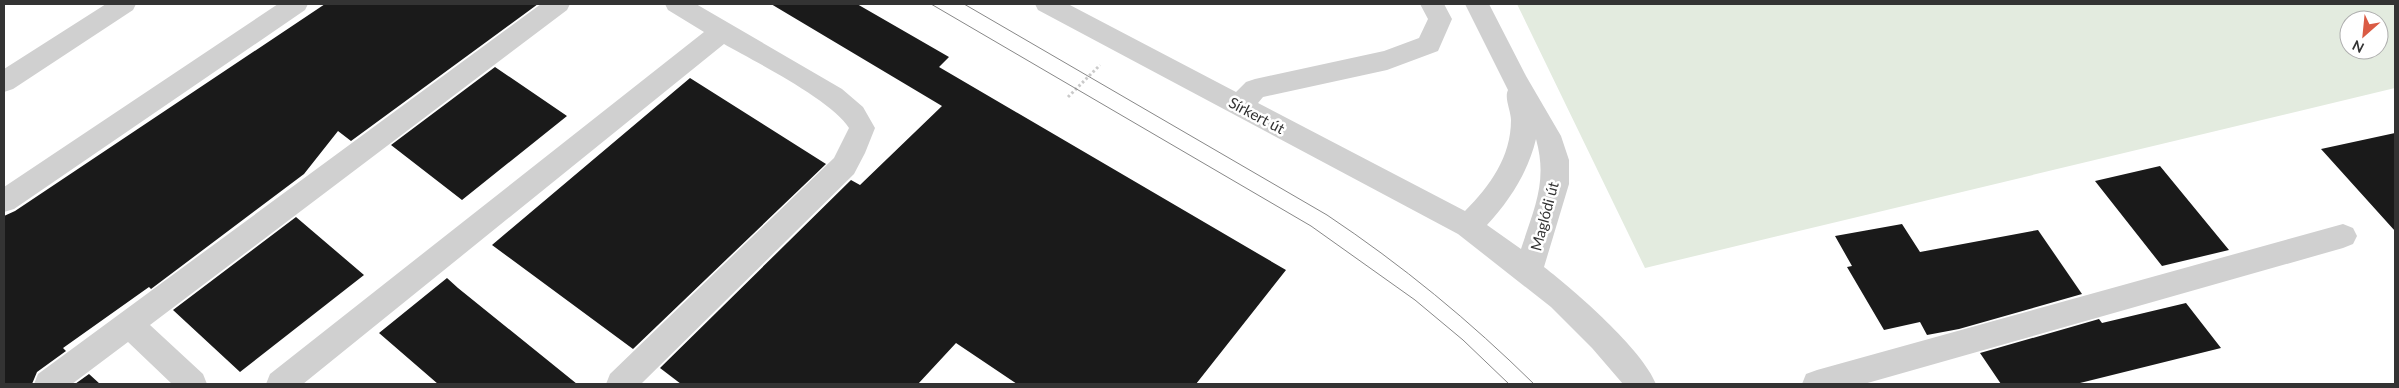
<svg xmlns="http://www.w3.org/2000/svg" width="2399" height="388" font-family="Lato,sans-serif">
<rect width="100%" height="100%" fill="#fff"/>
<path fill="#e3ebdf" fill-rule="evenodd" d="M1517 4H2395V88L1645 268ZM2349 20H2379V50H2349Z"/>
<path fill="#1a1a1a" d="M325 4H538L351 141 338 131 304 174 151 289 149 287 63 348 66 351 37 372 32 384H4V216L15 211Z
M771 4H857L949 57 939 67 1286 270 1196 384H1017L956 343 918 384H681L660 368 851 180 860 185 942 106Z
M495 67 567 116 462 200 391 145Z
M690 78 826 164 633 349 492 245Z
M2395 133V231L2321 149Z
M2160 166 2229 250 2162 266 2095 181Z
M296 217 364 275 240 372 173 310Z
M1902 224 1920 252 2038 230 2082 294 1959 329 1927 335 1920 322 1884 330 1847 267 1852 266 1835 236Z
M447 278 458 288 577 384H438L379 333Z
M2186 303 2221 348 2076 384H2001L1980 353 2099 319 2102 323Z
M89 374 100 384H75Z"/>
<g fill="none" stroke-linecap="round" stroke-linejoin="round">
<path stroke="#cacaca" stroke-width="3" stroke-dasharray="2.5 2.5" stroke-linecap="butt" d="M1068 97 1100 65"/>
<path fill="#d0d0d0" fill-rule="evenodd" d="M106 4H136L133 10 13 89 4 92V69Z
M278 4H308L305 10 14 209 4 212V187Z
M541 4H570L567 10 150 325 203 374 207 384H172L128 342 72 384H34L38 374Z
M665 4H696L842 89 863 107 875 128 865 153 854 174 641 384H606L610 374 834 158 849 128C833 101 754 61 724 44L303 384H266L270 374 704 32 668 10Z
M1035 4H1068L1236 92 1246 82 1255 79 1384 51 1419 38 1428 19 1420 4H1444L1452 19 1438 51 1387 70 1263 97 1258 103 1465 211C1490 186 1511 157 1511 120 1511 111 1504 98 1508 90L1465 4H1489L1526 76 1561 136 1569 160V184L1544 267C1575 291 1642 349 1656 384H1623L1592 348 1551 307 1458 234 1038 10ZM1536 139C1548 182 1534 208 1521 249L1487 225C1510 200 1528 172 1536 139Z
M2343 224 2353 228 2357 236 2353 244 2343 248 1864 384H1802L1806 374 1817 370Z"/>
<path stroke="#888" stroke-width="1" d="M931 4 1311 226 1415 300 1463 340 1509 384
M964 4 1327 215C1402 265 1470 321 1534 384"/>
</g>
<g text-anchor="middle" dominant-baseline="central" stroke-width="5" stroke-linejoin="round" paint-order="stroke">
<g font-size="15" fill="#333" stroke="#fff">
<text transform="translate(1257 115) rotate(28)">Sírkert út</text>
<text transform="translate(1544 216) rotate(-75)">Maglódi út</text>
</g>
</g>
<rect width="2399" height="388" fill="none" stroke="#333333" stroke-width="10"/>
<g transform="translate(2364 35) rotate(207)"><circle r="24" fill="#ffffff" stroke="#adadad"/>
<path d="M0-4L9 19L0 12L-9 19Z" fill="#da5b44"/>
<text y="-8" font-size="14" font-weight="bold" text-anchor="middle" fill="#333333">N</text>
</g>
</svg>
